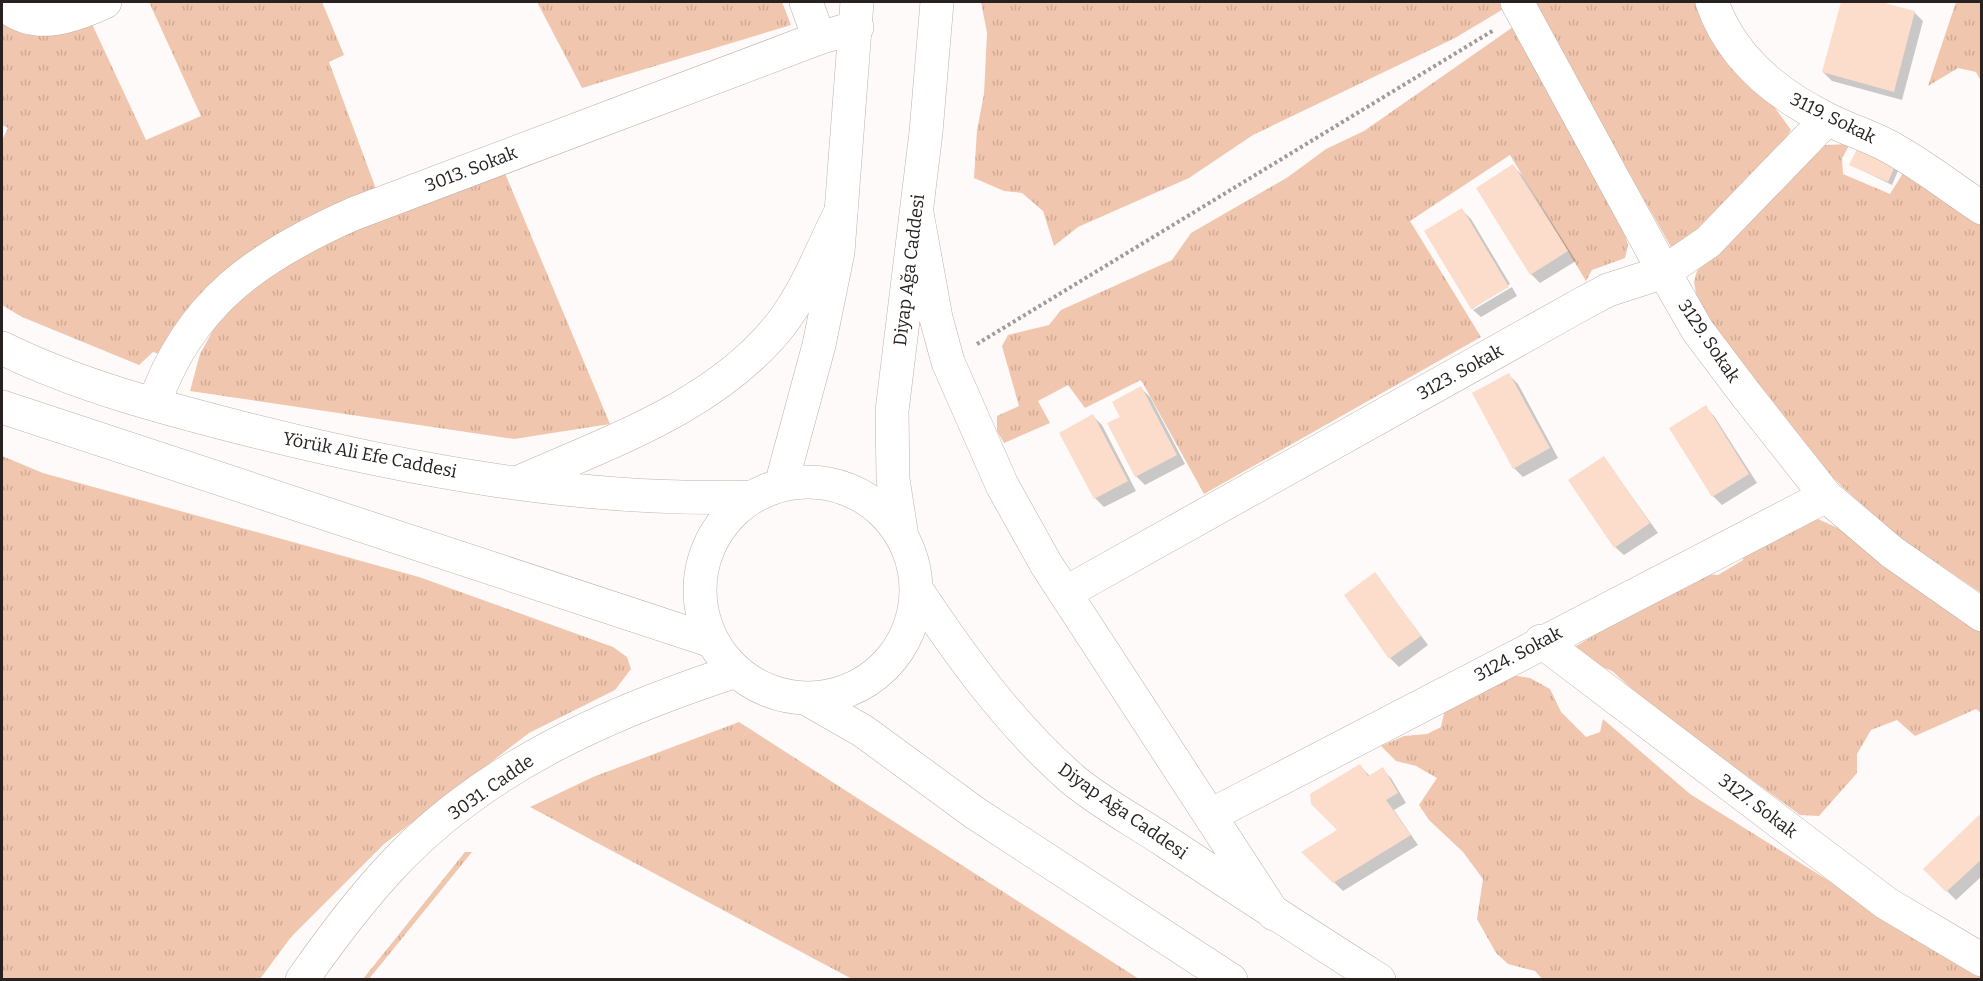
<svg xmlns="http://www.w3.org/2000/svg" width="1983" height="981" font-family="Bitter,serif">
<defs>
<pattern id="grass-tufts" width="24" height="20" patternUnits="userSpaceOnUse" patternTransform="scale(1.5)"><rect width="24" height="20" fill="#f1c6ae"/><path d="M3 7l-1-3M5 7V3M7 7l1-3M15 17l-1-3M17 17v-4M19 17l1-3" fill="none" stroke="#cfaa95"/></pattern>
</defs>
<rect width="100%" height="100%" fill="#fdfaf9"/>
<path fill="url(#grass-tufts)" d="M149 2H322L344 55 329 62 380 200 316 227 165 356 153 352 139 365 22 317 2 305V140L8 128 2 125V17L92 24 146 140 201 116Z
M537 2H782L791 25 582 88Z
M981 2H1502L1505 8 1455 38 1253 135 1189 178 1078 227 1054 246 1043 211 1022 193 1004 191 974 178 977 130 984 94 987 33Z
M1535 2H1699L1791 130 1774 156 1718 218 1671 247 1563 57Z
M1956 2H1981V81L1976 72 1958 68 1928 86Z
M1513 27 1620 217 1628 245 1625 258 1592 270 1586 281 1510 155 1410 221 1481 337 1204 494 1141 380 1085 408 1068 385 1038 401 1050 423 1004 443 997 431V416L1019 406 1002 346 1008 335 1049 325 1061 310 1172 260 1191 233 1288 177 1326 149 1364 131Z
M1850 144 1842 158 1843 174 1890 194 1908 165 1981 220V593L1890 531 1832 477 1715 328 1696 294 1694 282 1697 271 1726 238 1825 145Z
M504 171 610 424 514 439 190 391 200 354 219 319 239 294 315 244Z
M2 456 43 473 419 577 613 647 627 657 631 669 615 690 529 733 384 844 291 937 260 979H2Z
M1816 518 1844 531 1981 629V713L1976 709 1915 736 1897 720 1871 730 1857 754V773L1819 816 1800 815 1650 705 1612 671 1583 659 1573 648 1698 573 1718 575 1743 560 1744 550Z
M1511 675 1530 678 1550 689 1561 712 1586 737 1600 732 1603 719 1690 794 1981 976V979H1542L1535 971 1508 964 1496 953 1477 919 1483 879 1463 852 1429 820 1419 805 1437 778 1416 766 1396 761 1381 746 1404 736 1427 734 1441 727 1445 709Z
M739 722 1139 979H852L530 807 593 777Z
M465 852H472L369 979H363Z"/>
<path fill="#0003" d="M1842 2H1876L1914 12 1923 21 1902 100 1832 81 1823 72Z
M1851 165 1894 167 1898 171 1892 185Z
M1513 166 1522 175 1576 261 1540 283 1531 274Z
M1462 210 1471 219 1510 284 1472 309 1426 231Z
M1512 287 1517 296 1481 317 1473 310Z
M1509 375 1518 384 1558 458 1523 477 1514 468Z
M1141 388 1150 397 1185 464 1145 485 1136 476 1122 417Z
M1705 407 1714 416 1757 483 1722 505 1713 496 1671 429Z
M1093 416 1102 425 1136 491 1104 507 1095 498Z
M1604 458 1658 533 1624 555 1615 547Z
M1375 574 1428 645 1399 667 1390 658Z
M1360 766 1370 776 1382 769 1391 778 1406 803 1394 810 1418 845 1343 891 1303 852 1340 830Z
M1982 820V876L1956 900 1925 869Z"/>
<path fill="#fcdcca" d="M1841 2H1881L1915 11 1894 92 1822 72Z
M1857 149 1895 166 1888 182 1849 165Z
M1513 164 1568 251 1530 275 1476 188Z
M1462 208 1509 287 1471 309 1424 231Z
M1509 373 1550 448 1513 469 1472 393Z
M1141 386 1177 455 1135 477 1107 423 1120 417 1112 402Z
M1706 405 1749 474 1712 497 1669 428Z
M1093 414 1128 481 1094 499 1059 433Z
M1604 456 1650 523 1614 548 1568 480Z
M1375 572 1421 636 1389 659 1344 595Z
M1360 764 1368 776 1383 767 1398 793 1386 800 1411 835 1333 883 1301 852 1337 830 1311 804 1310 794Z
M1979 815 1982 818V859L1946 892 1923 869Z"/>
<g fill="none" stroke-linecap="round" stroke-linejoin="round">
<g stroke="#bfb1aa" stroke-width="34">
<path id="minor" d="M2 2C32 32 72 17 105 2
M806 2 819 38
M1517 2 1664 272 1698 331 1744 392 1826 496 1892 552 1982 615
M1712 2C1731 57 1776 94 1827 119 1846 129 1867 135 1886 145 1919 162 1950 187 1982 208
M2 348C77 385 160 407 242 428 408 470 579 502 752 497
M154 404C189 303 258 256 353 214L819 38 857 27
M2 407 712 641
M517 483C609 442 717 406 781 324 807 290 822 249 841 211
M1065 593 1580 305 1608 290 1664 272 1708 242 1827 119
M1541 641 1886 903 1982 960
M1211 815 1826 496
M302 980C330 940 359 901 392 866 484 767 610 712 736 671"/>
</g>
<g stroke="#bfb1aa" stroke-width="34">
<path id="major" d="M917 213 936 318 948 362 1002 485 1046 564 1274 914
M700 590a108 108 0 1 1 216 0a108 108 0 1 1-216 0Z
M781 485 819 345 838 252 857 2
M902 537 893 479 892 411 926 132 937 2
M916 589C962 658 1009 723 1071 778 1099 802 1135 821 1165 841 1236 888 1307 934 1379 980
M807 699 863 731 975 813 1231 980"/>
</g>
<path stroke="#9f9b9a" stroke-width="4" stroke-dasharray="3 3" stroke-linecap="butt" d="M977 344 1494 30"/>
<use href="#minor" stroke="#fff" stroke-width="33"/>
<use href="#major" stroke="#fff" stroke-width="33"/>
</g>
<g text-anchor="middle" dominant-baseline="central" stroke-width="6" stroke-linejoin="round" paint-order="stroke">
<g font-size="18" fill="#27221f" stroke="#fff">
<text transform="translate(1833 118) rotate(26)">3119. Sokak</text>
<text transform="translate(471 169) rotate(-21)">3013. Sokak</text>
<text transform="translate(909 270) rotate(-83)">Diyap Ağa Caddesi</text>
<text transform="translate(1709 341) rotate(56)">3129. Sokak</text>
<text transform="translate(1460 372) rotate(-29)">3123. Sokak</text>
<text transform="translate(370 455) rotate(11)">Yörük Ali Efe Caddesi</text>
<text transform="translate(1518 654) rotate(-28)">3124. Sokak</text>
<text transform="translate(491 787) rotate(-35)">3031. Cadde</text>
<text transform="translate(1758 806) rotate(37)">3127. Sokak</text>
<text transform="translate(1123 811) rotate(35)">Diyap Ağa Caddesi</text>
</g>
</g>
<rect width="1983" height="981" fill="none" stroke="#27221f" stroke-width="6"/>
</svg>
